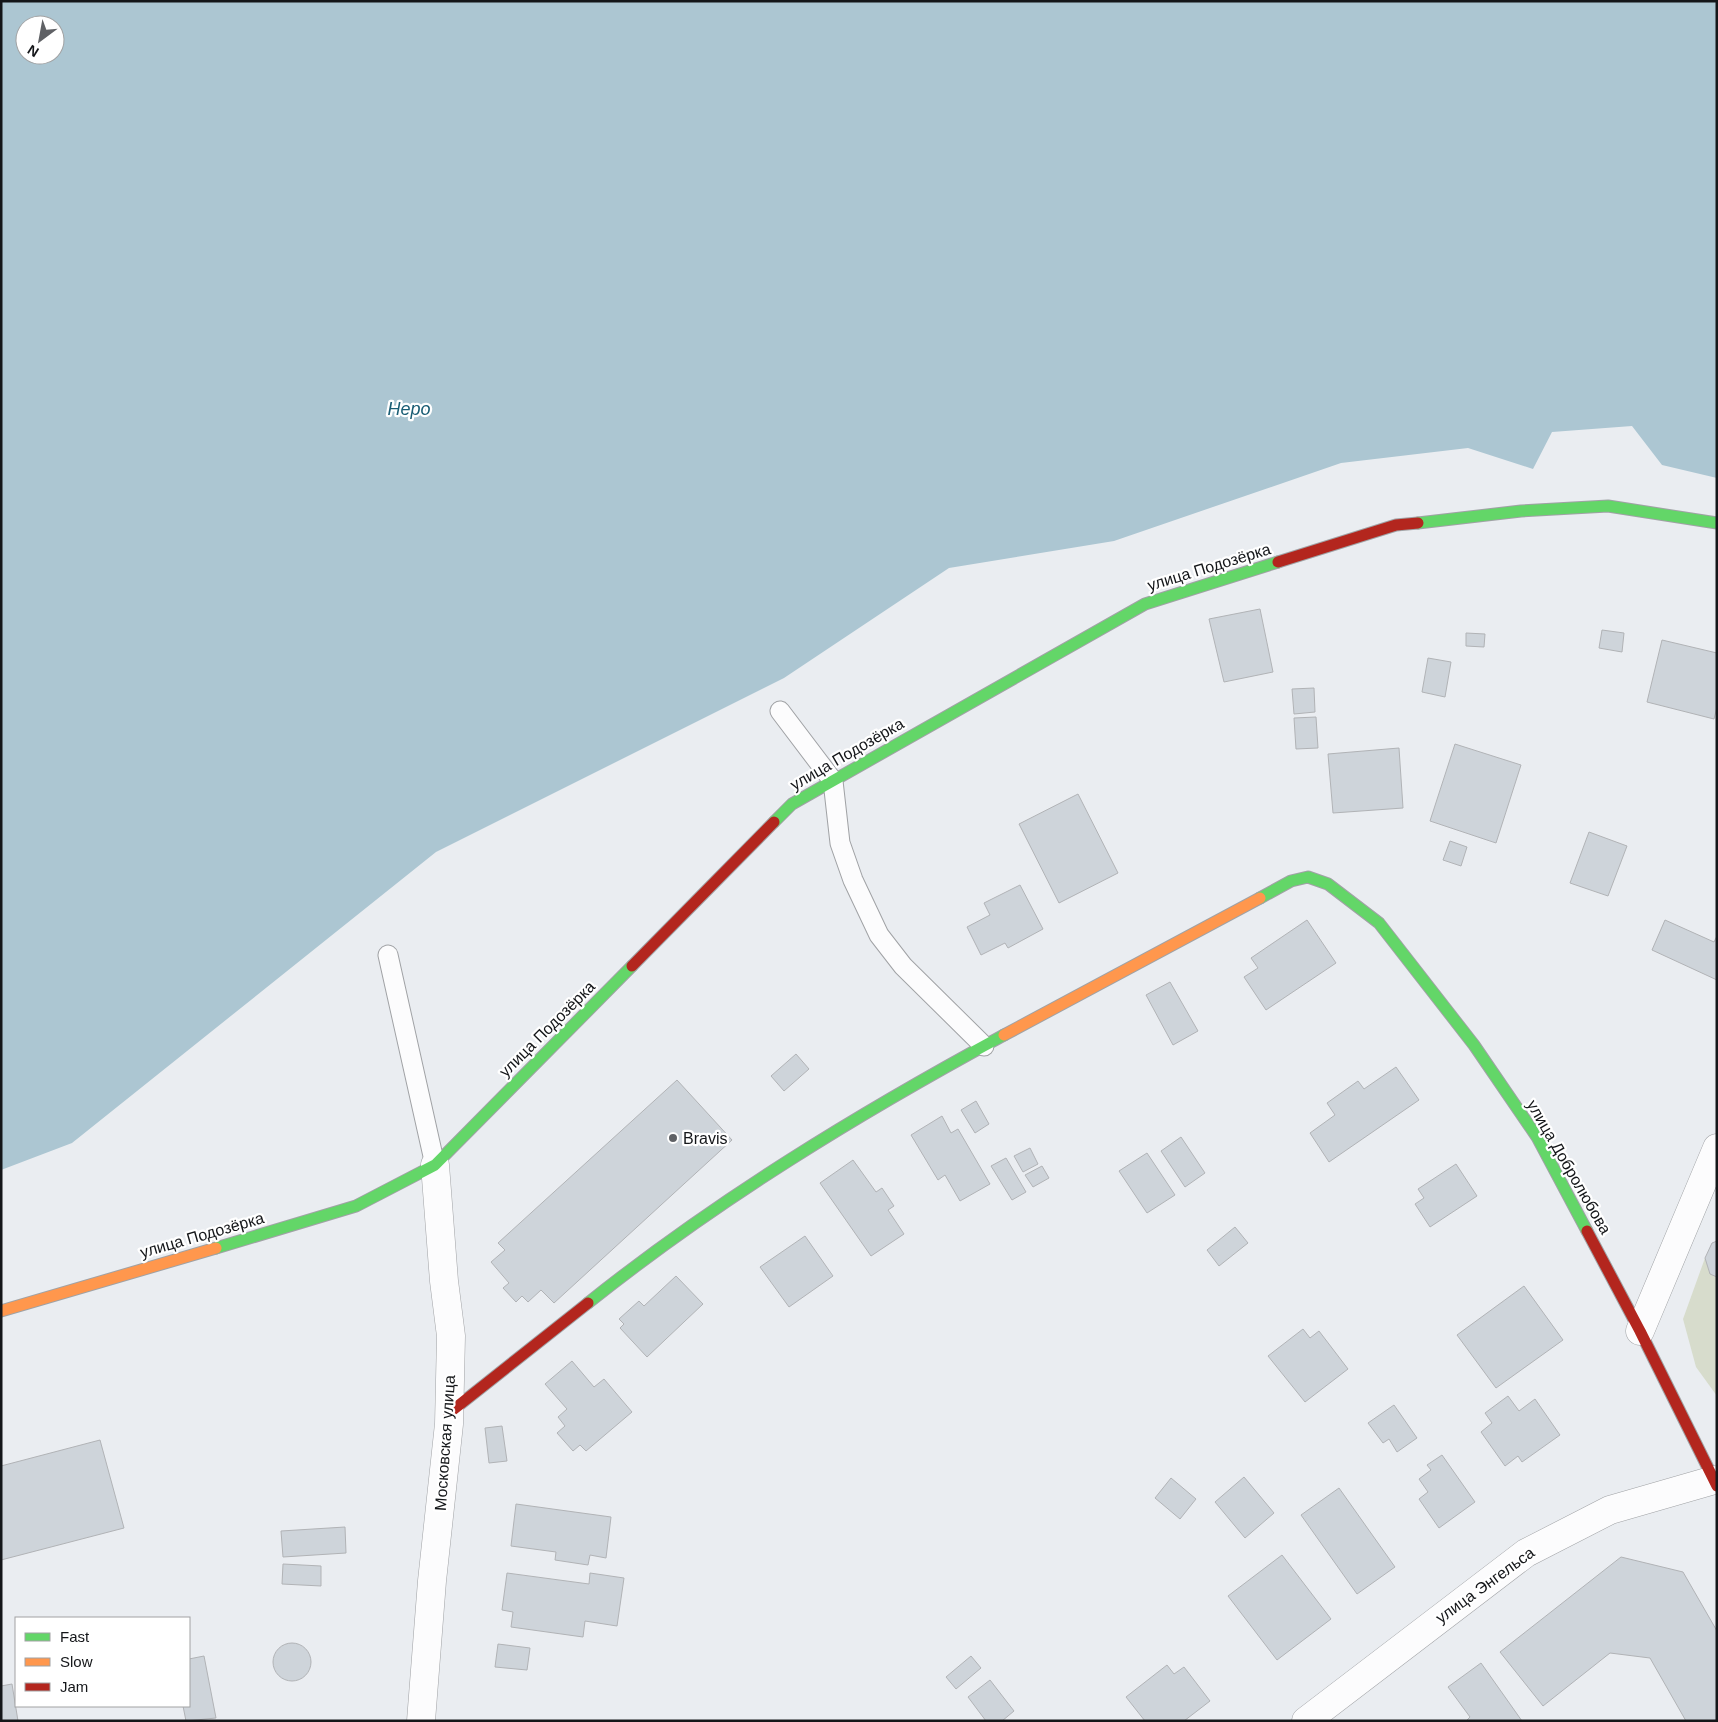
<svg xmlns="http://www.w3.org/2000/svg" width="1718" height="1722" font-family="Helvetica,sans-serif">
<rect width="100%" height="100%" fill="#eaedf1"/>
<path fill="#d7dccc" d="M1705 1258 1710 1273 1717 1277V1396L1696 1367 1683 1319Z"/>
<path fill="#acc6d2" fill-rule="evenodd" d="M1 1H1717V478L1662 465 1632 426 1552 432 1533 469 1468 448 1341 463 1114 541 949 568 784 678 436 852 72 1143 1 1170ZM25 25H55V55H25Z"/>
<path fill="#ced4da" stroke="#b1b3b6" d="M1260 609 1273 672 1224 682 1209 619Z
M1602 630 1624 633 1622 652 1599 648Z
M1466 633 1485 634 1484 647 1466 646Z
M1662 640 1717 653V707L1714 719 1647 702Z
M1428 658 1451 662 1445 697 1422 692Z
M1314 688 1315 712 1294 714 1292 689Z
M1316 717 1318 748 1296 749 1294 718Z
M1455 744 1521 765 1496 843 1430 821Z
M1399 748 1403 808 1333 813 1328 754Z
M1078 794 1118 873 1059 903 1019 824Z
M1589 832 1627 846 1608 896 1570 883Z
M1450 841 1467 847 1461 866 1443 860Z
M1020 885 1043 929 1008 948 1005 943 981 955 967 927 990 915 984 903Z
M1307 920 1336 963 1266 1010 1244 977 1258 968 1251 958Z
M1665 920 1714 942 1717 936V980L1652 950Z
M1170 982 1198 1031 1173 1045 1146 995Z
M796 1054 809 1069 784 1091 771 1076Z
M1396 1067 1419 1100 1329 1162 1310 1133 1335 1115 1327 1103 1358 1081 1364 1089Z
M677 1080 732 1140 554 1303 541 1290 528 1302 522 1296 516 1302 503 1288 509 1283 491 1262 505 1250 498 1243Z
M976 1101 989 1124 975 1133 961 1110Z
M942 1116 951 1133 958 1129 990 1184 960 1201 945 1175 938 1180 911 1135Z
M1181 1137 1205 1173 1185 1187 1161 1151Z
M1030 1148 1038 1164 1023 1172 1014 1156Z
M1147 1153 1175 1195 1147 1213 1119 1171Z
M1006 1158 1026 1192 1012 1200 991 1166Z
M853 1160 876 1192 882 1188 894 1206 888 1210 904 1234 871 1256 820 1183Z
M1456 1164 1477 1196 1430 1227 1415 1204 1424 1198 1418 1189Z
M1042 1166 1049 1178 1033 1187 1025 1175Z
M1235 1227 1248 1243 1219 1266 1207 1250Z
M805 1236 833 1276 789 1307 760 1267Z
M1717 1241V1277L1710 1274 1705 1258 1712 1243Z
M676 1276 703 1304 647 1357 620 1328 624 1324 619 1319 639 1301 644 1306Z
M1524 1286 1563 1340 1496 1388 1457 1335Z
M1303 1329 1310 1338 1319 1331 1348 1369 1305 1402 1268 1356Z
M572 1361 594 1387 604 1379 632 1412 586 1451 580 1445 573 1451 557 1433 565 1426 558 1417 567 1409 545 1384Z
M1508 1396 1519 1411 1535 1399 1560 1435 1522 1462 1518 1456 1505 1466 1481 1432 1492 1423 1485 1413Z
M1394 1405 1417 1438 1397 1452 1389 1439 1383 1443 1368 1423Z
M502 1426 507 1461 489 1463 485 1428Z
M100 1440 124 1528 1 1560V1466Z
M1442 1455 1475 1502 1439 1528 1419 1499 1428 1492 1419 1479 1431 1470 1427 1465Z
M1244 1477 1274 1513 1245 1538 1215 1502Z
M1171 1478 1196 1499 1180 1519 1155 1498Z
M1339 1488 1395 1567 1357 1594 1301 1515Z
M516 1504 611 1517 606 1558 590 1555 588 1565 555 1560 556 1552 511 1546Z
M345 1527 346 1553 283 1557 281 1531Z
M1282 1555 1331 1619 1277 1660 1228 1596Z
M1621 1557 1683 1572 1717 1631V1721H1686L1650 1658 1610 1653 1543 1706 1500 1652Z
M283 1564 321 1566V1586L282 1584Z
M507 1573 589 1584 590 1573 624 1578 617 1626 585 1621 583 1637 511 1627 513 1612 502 1610Z
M273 1662a19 19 0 1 1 38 0a19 19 0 1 1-38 0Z
M498 1644 530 1648 527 1670 495 1667Z
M204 1656 216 1718 186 1721 183 1706H189V1659Z
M971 1656 981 1668 956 1689 946 1677Z
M1481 1663 1522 1721H1466L1470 1717 1448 1687Z
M1167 1665 1174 1674 1184 1667 1210 1701 1184 1721H1145L1126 1697Z
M990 1680 1014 1711 1002 1721H986L968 1697Z
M12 1684 18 1721H1V1686Z"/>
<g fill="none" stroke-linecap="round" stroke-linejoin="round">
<g stroke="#a0a2a5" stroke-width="21">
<path id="lane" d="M780 711 833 781 840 843 853 880 879 935 903 966 984 1046
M388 955 435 1165"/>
</g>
<g stroke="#a0a2a5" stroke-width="29">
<path id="street" d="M1640 1331 1717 1148
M421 1721 432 1581 449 1424 451 1336 444 1281 435 1165
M1306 1721 1526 1553 1610 1510 1714 1480"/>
</g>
<g stroke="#a0a2a5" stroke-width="13">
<path id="fast" d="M1418 523 1521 511 1608 506 1717 523
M774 822 792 804 1145 604 1278 562
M1260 898 1291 881 1308 877 1328 884 1379 923 1474 1045 1537 1137 1587 1231
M216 1248 356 1206 435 1165 632 966
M588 1303C717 1200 858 1114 1004 1035"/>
</g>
<g stroke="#a0a2a5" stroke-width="13">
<path id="slow" d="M1004 1035 1260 898
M1 1311 216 1248"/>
</g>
<g stroke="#a0a2a5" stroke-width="13">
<path id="jam" d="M1278 562 1396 525 1418 523
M632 966 774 822
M1587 1231 1640 1331 1717 1486
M449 1413 588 1303"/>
</g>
<use href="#lane" stroke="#fcfcfd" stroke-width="19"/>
<use href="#street" stroke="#fcfcfd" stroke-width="28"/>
<use href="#fast" stroke="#63d668" stroke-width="11"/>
<use href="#slow" stroke="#ff974d" stroke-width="11"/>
<use href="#jam" stroke="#b3261e" stroke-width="11"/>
</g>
<circle fill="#5f6165" stroke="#fff" stroke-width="2" cx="673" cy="1138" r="5"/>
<g text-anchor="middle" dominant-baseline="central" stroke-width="4.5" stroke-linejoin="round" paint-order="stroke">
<g font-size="16" fill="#141619" stroke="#fff">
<text transform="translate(1209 567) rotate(-17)">улица Подозёрка</text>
<text transform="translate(847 754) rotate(-30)">улица Подозёрка</text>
<text transform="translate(547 1029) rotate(-45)">улица Подозёрка</text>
<text transform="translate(1569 1167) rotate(60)">улица Добролюбова</text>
<text transform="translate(202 1235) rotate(-16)">улица Подозёрка</text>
<text transform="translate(445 1443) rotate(-86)">Московская улица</text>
<text transform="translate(1485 1585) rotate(-36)">улица Энгельса</text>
</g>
<g font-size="16" fill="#141619" stroke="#fff" text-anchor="start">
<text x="683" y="1138">Bravis</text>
</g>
<g font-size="18" font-style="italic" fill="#195d74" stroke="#fff">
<text x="409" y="409">Неро</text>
</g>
</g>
<rect width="1718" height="1722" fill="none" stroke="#141619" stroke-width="5"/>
<rect x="15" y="1617" width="175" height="90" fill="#ffffff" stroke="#a1a2a3"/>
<rect x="25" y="1633" width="25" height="8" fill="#63d668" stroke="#a1a2a3"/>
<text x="60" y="1642" font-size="15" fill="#141619">Fast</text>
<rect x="25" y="1658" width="25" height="8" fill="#ff974d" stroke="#a1a2a3"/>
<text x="60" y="1667" font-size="15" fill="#141619">Slow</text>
<rect x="25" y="1683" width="25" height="8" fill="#b3261e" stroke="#a1a2a3"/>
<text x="60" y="1692" font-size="15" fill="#141619">Jam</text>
<g transform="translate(40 40) rotate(212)"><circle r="24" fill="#ffffff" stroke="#a1a2a3"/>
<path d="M0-4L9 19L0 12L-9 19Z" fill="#5f6165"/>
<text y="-8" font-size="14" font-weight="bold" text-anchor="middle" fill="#141619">N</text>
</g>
</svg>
